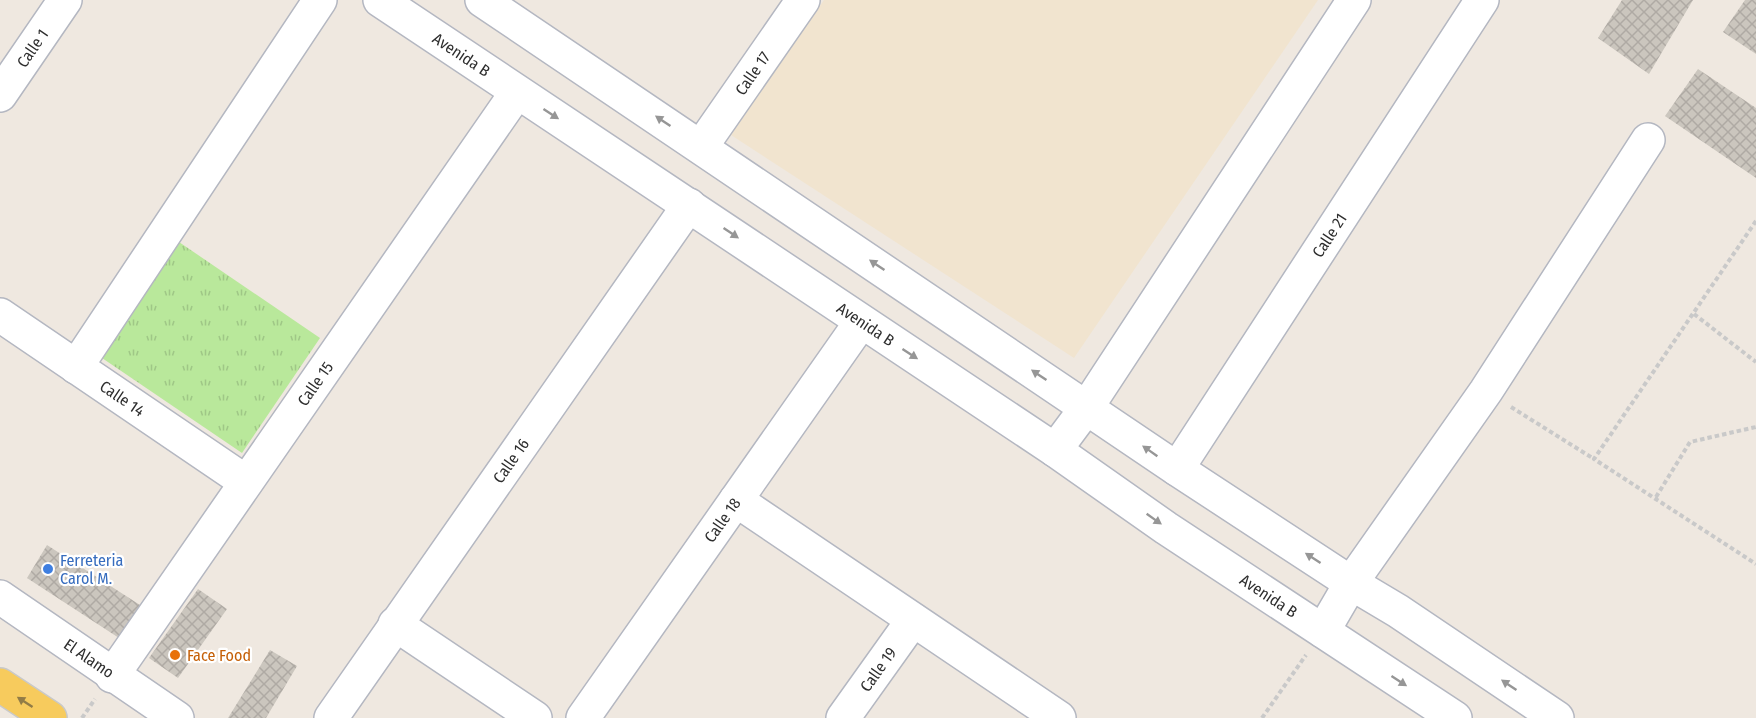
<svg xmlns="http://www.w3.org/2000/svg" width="1756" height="718" font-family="'Fira Sans Condensed',sans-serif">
<defs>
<pattern id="park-tufts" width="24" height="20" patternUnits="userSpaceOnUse" patternTransform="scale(1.5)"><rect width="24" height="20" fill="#b9e89b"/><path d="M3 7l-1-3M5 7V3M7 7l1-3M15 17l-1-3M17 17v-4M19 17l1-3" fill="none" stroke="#9fc786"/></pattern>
<pattern id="building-cross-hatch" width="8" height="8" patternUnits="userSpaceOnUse" patternTransform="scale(1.5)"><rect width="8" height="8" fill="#cbc6be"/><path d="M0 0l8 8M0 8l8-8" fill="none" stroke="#afaaa4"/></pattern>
</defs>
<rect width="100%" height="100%" fill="#efe8e0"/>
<path fill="#f1e4cf" d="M824 0H1318L1074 358 731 135Z"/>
<path fill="url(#park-tufts)" d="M179 242 320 338 242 453 102 358Z"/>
<path fill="url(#building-cross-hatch)" d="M1622 0H1693L1649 74 1598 38Z
M1745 0H1756V54L1723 32Z
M1698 69 1756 108V178L1665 116Z
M47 545 140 605 119 638 27 578Z
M198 589 227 609 178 678 149 658Z
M270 650 297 666 266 718H228Z"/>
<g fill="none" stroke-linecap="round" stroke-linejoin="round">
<g stroke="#b4b7c1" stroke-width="36">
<g id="minor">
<path id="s1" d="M380 0 1055 450 1166 528 1455 718"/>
<path d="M482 0 1177 469 1351 583 1398 611 1557 718"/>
<path id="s2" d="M0 95 65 0"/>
<path id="s3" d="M701 147 803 0"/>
<path id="s4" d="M0 315 246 482"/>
<path d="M76 367 320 0"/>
<path d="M1055 450 1087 407 1354 0"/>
<path id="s5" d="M1177 469 1482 0"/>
<path d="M736 500 1059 718"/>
<path id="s6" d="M0 597 177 718"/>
<path d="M395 624 535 718"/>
<path d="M1323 631 1351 583 1486 391 1648 140"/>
<path id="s7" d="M112 676 517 92"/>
<path id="s8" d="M331 718 689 205"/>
<path id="s9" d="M583 718 861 322"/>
<path id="s10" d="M843 718 913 620"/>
</g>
</g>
<g stroke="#c9c9c9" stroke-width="36">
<path id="major" d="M0 685 50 718"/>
</g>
<path stroke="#c9c9c9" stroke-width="4" stroke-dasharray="4.5 3" stroke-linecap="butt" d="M1756 221 1594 459 1756 564
M1694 314 1756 362
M1511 407 1594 459
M1656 497 1690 442 1756 427
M82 718 95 699
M1262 718 1306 655"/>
<use href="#minor" stroke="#fff" stroke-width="33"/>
<use href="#major" stroke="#f7cb5d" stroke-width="33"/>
</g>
<defs><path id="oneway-solid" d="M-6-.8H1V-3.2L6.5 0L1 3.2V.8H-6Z" transform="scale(1.5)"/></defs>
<g fill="#969696">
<use href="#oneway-solid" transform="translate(551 114) rotate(33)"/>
<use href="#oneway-solid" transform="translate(663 121) rotate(-146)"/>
<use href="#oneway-solid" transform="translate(731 233) rotate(34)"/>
<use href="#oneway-solid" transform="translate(877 265) rotate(-146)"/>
<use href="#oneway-solid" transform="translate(910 354) rotate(33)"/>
<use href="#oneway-solid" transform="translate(1039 375) rotate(-146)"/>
<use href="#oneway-solid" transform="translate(1150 451) rotate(-145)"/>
<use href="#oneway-solid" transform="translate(1154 519) rotate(35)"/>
<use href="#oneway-solid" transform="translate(1313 558) rotate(-147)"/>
<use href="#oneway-solid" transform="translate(1399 681) rotate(33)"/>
<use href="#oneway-solid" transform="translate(1509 685) rotate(-146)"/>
</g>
<use fill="#927c46" href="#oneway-solid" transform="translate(25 702) rotate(-147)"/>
<circle fill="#3f7fe0" stroke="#fff" stroke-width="2" cx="48" cy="569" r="6"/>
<circle fill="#e8710a" stroke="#fff" stroke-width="2" cx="175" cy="655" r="6"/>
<g text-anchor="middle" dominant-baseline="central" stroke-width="4.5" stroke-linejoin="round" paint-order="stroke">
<g font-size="16" fill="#2e2e2e" stroke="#fff">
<text stroke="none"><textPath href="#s2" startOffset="57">Calle 1</textPath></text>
<text stroke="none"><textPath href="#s1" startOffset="98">Avenida B</textPath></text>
<text stroke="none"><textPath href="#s3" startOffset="90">Calle 17</textPath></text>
<text stroke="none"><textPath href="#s5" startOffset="279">Calle 21</textPath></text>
<text stroke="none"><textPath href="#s1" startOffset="584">Avenida B</textPath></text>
<text stroke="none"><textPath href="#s7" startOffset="356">Calle 15</textPath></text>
<text stroke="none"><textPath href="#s4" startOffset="148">Calle 14</textPath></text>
<text stroke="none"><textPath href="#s8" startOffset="314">Calle 16</textPath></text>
<text stroke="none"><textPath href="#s9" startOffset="242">Calle 18</textPath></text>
<text stroke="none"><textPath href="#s1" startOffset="1070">Avenida B</textPath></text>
<text stroke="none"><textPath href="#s6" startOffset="108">El Alamo</textPath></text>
<text stroke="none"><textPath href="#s10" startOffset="60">Calle 19</textPath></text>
</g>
<g font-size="16" fill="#366cbe" stroke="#fff" text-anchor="start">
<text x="60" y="560">Ferreteria<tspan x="60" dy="18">Carol M.</tspan></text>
</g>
<g font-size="16" fill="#c56008" stroke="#fff" text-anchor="start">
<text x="187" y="655">Face Food</text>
</g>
</g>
</svg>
